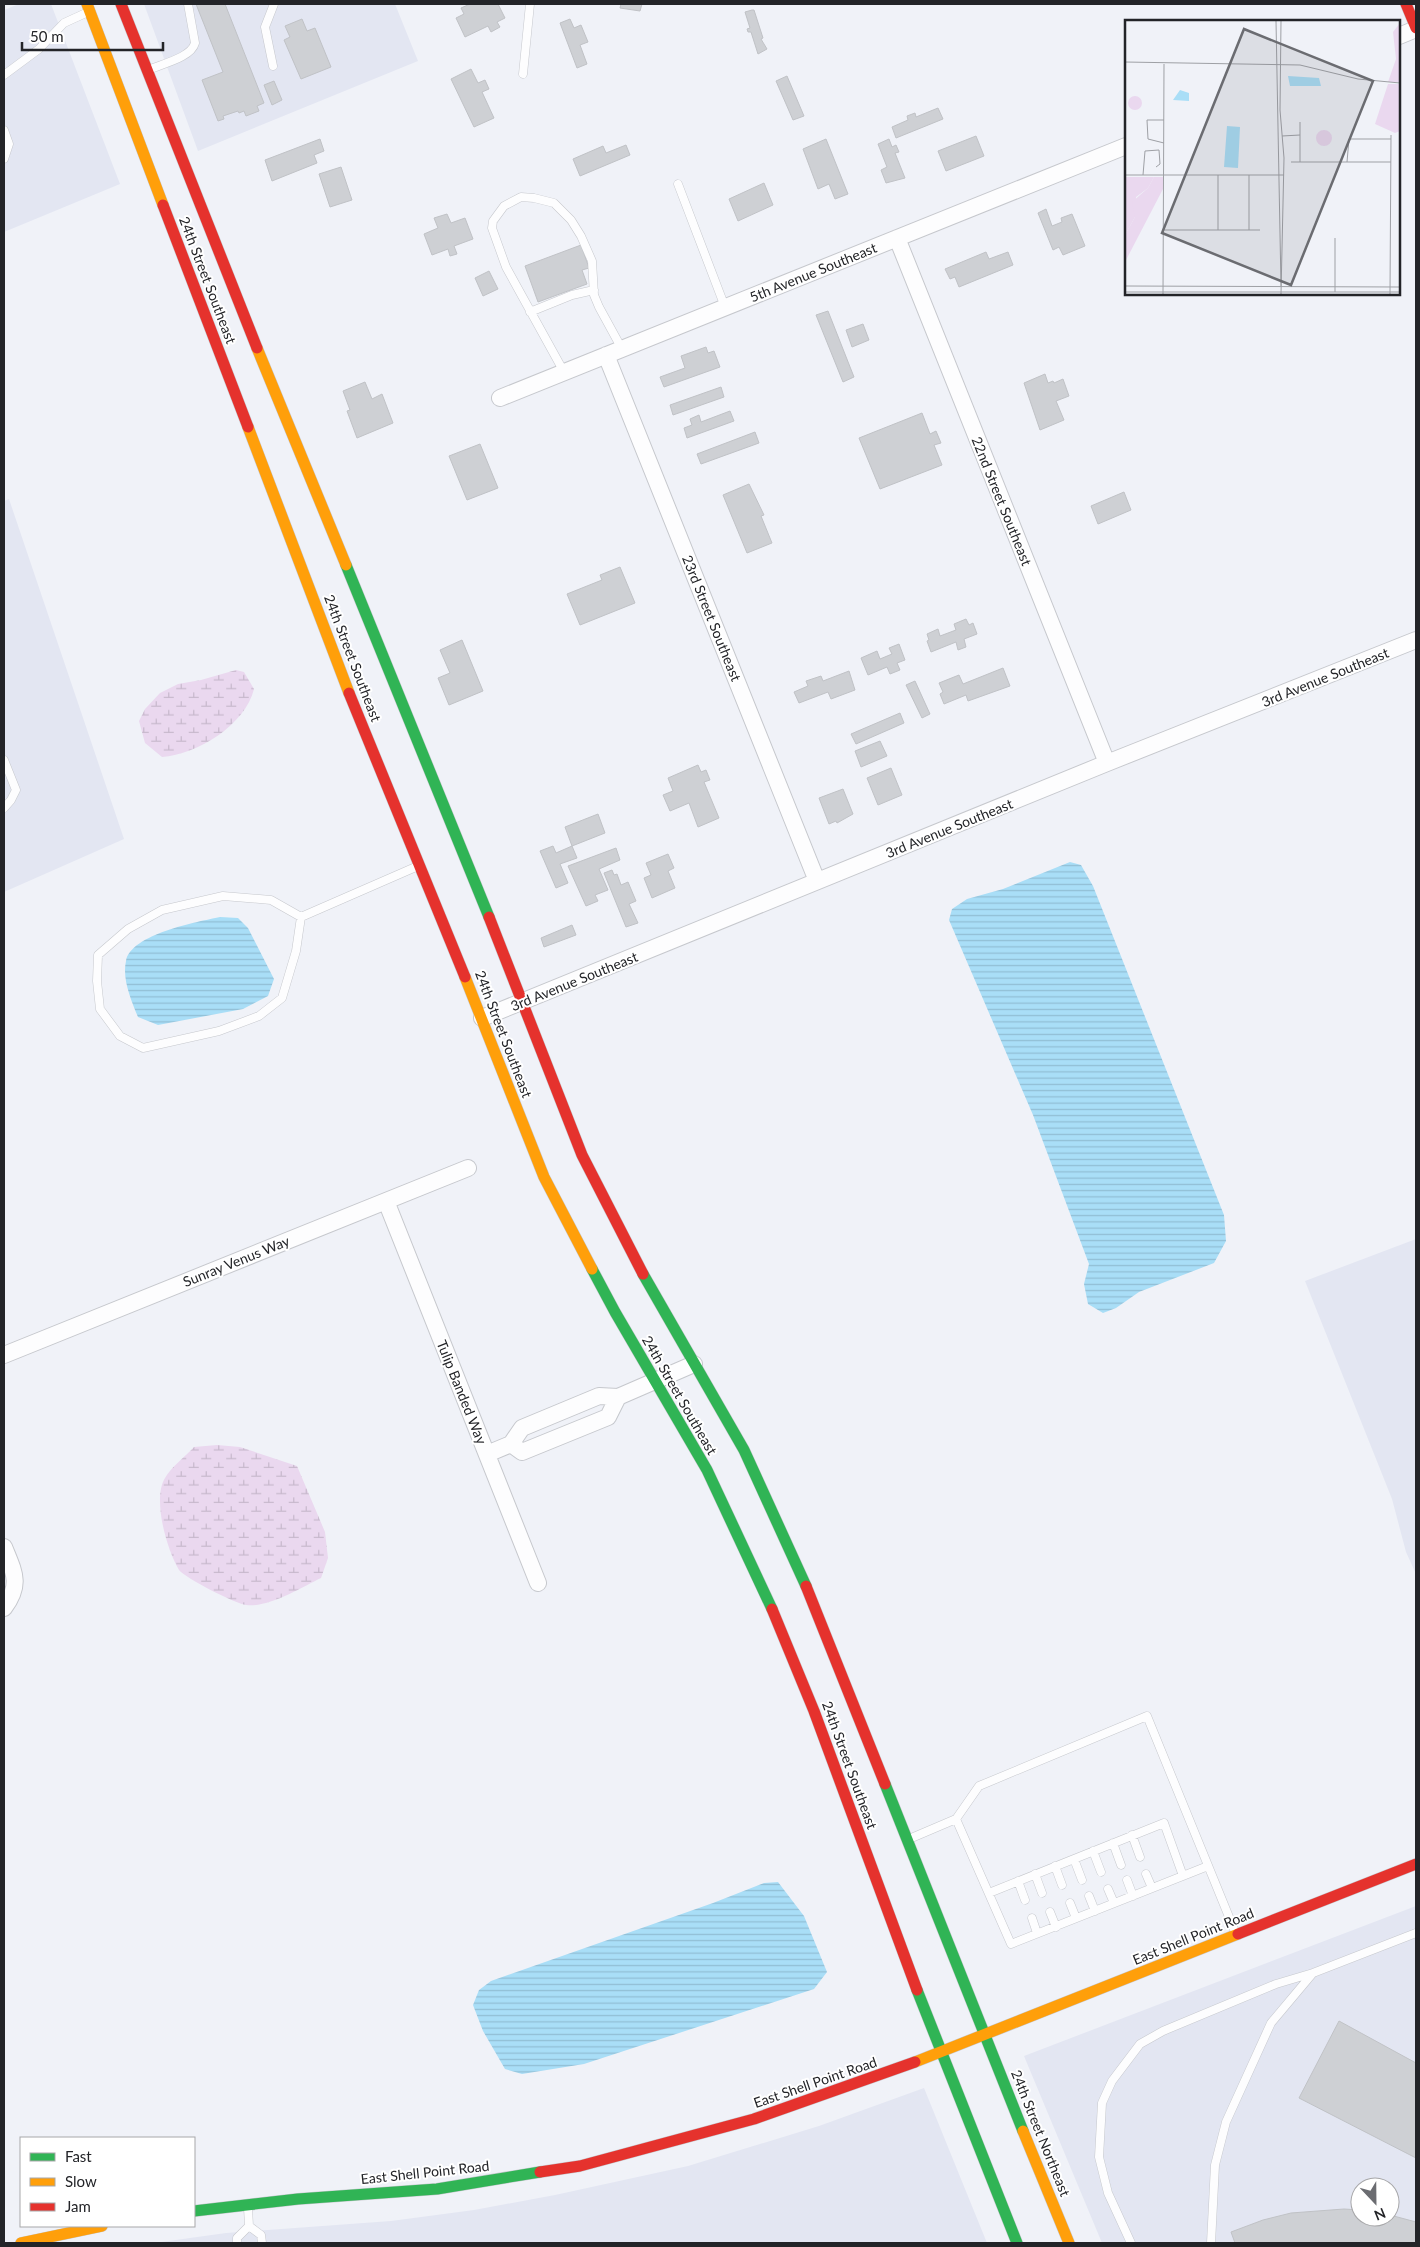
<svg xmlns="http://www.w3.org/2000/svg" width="1420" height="2247" font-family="Lato,sans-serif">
<defs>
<pattern id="wetland-marsh" width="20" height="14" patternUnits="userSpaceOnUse" patternTransform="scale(1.25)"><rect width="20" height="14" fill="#ead8ef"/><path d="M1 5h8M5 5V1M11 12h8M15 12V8" fill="none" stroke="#c8b9cd"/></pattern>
<pattern id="water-rules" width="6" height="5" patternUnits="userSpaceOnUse" patternTransform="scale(1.25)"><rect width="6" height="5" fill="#a9def7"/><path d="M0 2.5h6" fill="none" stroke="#91bed4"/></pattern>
</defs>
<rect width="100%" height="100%" fill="#f0f2f8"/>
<path fill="#e3e6f2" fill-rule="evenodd" d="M19 4H51L120 184 4 232V10Z
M144 4H395L418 61 198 151Z
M9 499 124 839 4 892V501Z
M1416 1239V1574L1406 1552 1392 1499 1305 1281Z
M1416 1906V2243H1102L1024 2056ZM1360 2187H1390V2217H1360Z
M924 2088 987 2243H154L226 2233 391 2221 474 2210 555 2195 688 2166 819 2126Z"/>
<path fill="url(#wetland-marsh)" d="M236 670 244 672 254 689C245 725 198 754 162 757L145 743 139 721 145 709 160 693 178 684 201 680Z
M217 1445 240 1447 297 1466 325 1532 328 1558 321 1578C302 1587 269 1608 246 1605 236 1604 185 1578 179 1570 167 1550 152 1499 165 1478 171 1467 185 1457 194 1447Z"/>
<path fill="url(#water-rules)" d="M1070 862 1081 865 1093 886 1224 1215 1226 1241 1214 1263 1139 1292 1116 1308 1103 1313 1088 1304 1084 1284 1089 1264 1033 1115 949 920 952 909 967 899 1003 889Z
M220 917 238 918 248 928 274 979 268 996 243 1009 158 1025 138 1017C131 1000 122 979 126 961 131 934 197 922 220 917Z
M778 1882 804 1916 827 1972 814 1989 584 2064 522 2074 505 2069 483 2031 473 2005 479 1990 491 1981 713 1903 764 1883Z"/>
<path fill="#ced0d4" stroke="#c0c2c6" d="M196 4H225L264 103 257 106 259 111 246 116 244 111 239 113 238 111 223 116 224 119 218 121 202 80 223 72Z
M470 4H498L505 18 497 22 500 27 491 32 488 26 465 37 456 18 464 14 461 8Z
M621 4H642L640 11 620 8Z
M752 10H754L763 38 761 39 767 49 758 54 751 32H748L747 29 750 28 745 12Z
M302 19 307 31 315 28 331 67 301 79 284 40 290 37 285 26Z
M570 19 574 28 581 25 588 42 580 45 587 64 577 68 560 23Z
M471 69 478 83 485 80 489 89 482 92 494 118 474 127 451 79Z
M787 76 804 116 793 120 776 81Z
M274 81 282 100 272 105 264 85Z
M938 108 943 119 896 138 892 127 908 120 907 116 915 113 916 117Z
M976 136 984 156 946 171 938 151Z
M320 139 324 151 314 155 317 163 272 181 265 160Z
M826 139 848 194 835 199 829 184 818 189 803 149Z
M889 139 892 147 896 145 899 152 895 153 905 178 886 183 881 170 887 167 878 144Z
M626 145 630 155 580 176 573 159 603 146 606 153Z
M341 167 352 200 330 207 319 174Z
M764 183 773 205 738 221 729 199Z
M1046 209 1052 226 1062 222 1061 218 1072 214 1085 246 1063 255 1059 247 1053 250 1038 213Z
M447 214 451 223 465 218 473 239 454 246 457 254 450 256 448 249 432 255 424 234 438 228 434 218Z
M581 245 589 268 582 270 587 284 538 302 525 266Z
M986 252 989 259 1008 252 1013 265 959 287 955 277 950 279 945 269Z
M489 271 498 289 483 296 475 278Z
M828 311 854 377 843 382 816 315Z
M863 324 869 340 852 347 846 330Z
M706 347 708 353 714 351 720 367 664 387 660 377 685 368 681 356Z
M1045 374 1048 383 1053 381 1054 383 1063 379 1069 396 1056 401 1064 420 1040 430 1024 383Z
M365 382 372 399 382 394 393 423 357 438 347 411 350 410 343 391Z
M721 387 724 397 673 415 670 405Z
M730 411 734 421 687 438 684 428 692 425 690 419 699 415 701 422Z
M922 413 930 434 936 431 941 443 934 445 942 465 880 489 859 438Z
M755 432 759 443 701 464 697 454Z
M480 444 498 488 467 500 449 456Z
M749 484 764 515 761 516 772 543 747 553 723 495Z
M1124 492 1131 510 1098 524 1091 506Z
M620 567 635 603 580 625 567 594 602 580 600 575Z
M966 619 969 625 973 623 977 634 964 639 966 647 958 650 956 642 931 652 927 641 929 640 927 634 938 629 940 636 956 630 954 624Z
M462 640 483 691 449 705 438 678 450 673 440 650Z
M899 644 905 660 897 663 900 670 890 674 887 667 868 675 861 658 877 651 880 659 892 654 889 648Z
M1003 668 1010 686 968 701 966 695 944 704 940 694 943 692 939 683 959 675 963 684Z
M849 671 855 690 831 699 828 692 799 703 794 692 808 686 806 681 821 676 823 681Z
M915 681 930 714 922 718 906 685Z
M900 713 904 723 856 744 851 734Z
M880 741 887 756 861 767 855 751Z
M698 765 701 772 706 770 710 780 704 782 719 818 698 827 689 803 670 811 663 795 673 791 668 778Z
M891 768 902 795 878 805 867 778Z
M843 789 853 814 837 823 836 821 829 824 819 798Z
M598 814 605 833 572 846 565 827Z
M553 846 556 853 572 846 577 858 560 864 568 883 556 888 540 851Z
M616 848 620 860 599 869 608 890 595 895 598 901 586 906 568 866Z
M668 854 674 868 668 871 675 888 652 898 644 878 651 875 646 863Z
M612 870 614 875 617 874 621 885 628 882 636 901 629 904 638 923 626 927 604 873Z
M572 925 576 935 544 947 541 938Z
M1339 2021 1416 2063V2158L1299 2098Z
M1344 2209 1360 2210V2217L1390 2215 1416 2222V2243H1235L1231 2232 1263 2220 1291 2213Z"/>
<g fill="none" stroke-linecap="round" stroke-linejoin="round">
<g stroke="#c6c8cd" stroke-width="9">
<path id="lane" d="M273 66 265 27 274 4
M148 70C161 64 191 58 195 43L188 4
M523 74 530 4
M4 75 39 49 64 23 88 12
M4 130 9 144 4 159
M678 184 725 307
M530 312 572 295 594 290
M564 372 506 267 492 228 493 221 504 206 521 197 534 198 554 203 571 220 581 236 592 261 594 295 599 307 622 349
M4 760 16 790 11 800 4 808
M223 896 271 900 301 917 296 951 282 998 259 1016 219 1031 143 1048 120 1036 100 1009 97 981 98 955 128 929 162 910Z
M301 917 418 866
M956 1819 1011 1944 1208 1866
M1132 1835 1140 1857
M909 1839 956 1819 979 1786 1147 1716 1236 1934
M1113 1843 1121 1865
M1093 1851 1101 1872
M1074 1859 1082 1880
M1055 1866 1062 1885
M1035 1874 1042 1893
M1146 1874 1152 1888
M1127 1880 1133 1896
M1018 1881 1025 1900
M1108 1889 1114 1903
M989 1893 1164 1823 1183 1876
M1089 1896 1095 1911
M1070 1903 1076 1918
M1050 1912 1056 1927
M1032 1918 1037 1933
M1313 1973 1416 1933
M249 2226 261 2235 262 2243
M237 2243V2238L249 2226 248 2208
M1131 2243 1108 2193 1099 2157 1102 2103 1112 2081 1140 2044 1163 2031 1276 1984 1313 1973 1271 2023 1226 2122 1215 2165 1211 2243"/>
</g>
<g stroke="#c6c8cd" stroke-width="18">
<path id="street" d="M1399 36 1416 29
M897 238 1107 763
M606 355 817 881
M500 398 1126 146
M482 1018 1107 763 1416 640
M386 1201 538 1583
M4 1355 468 1168
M511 1444 522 1452 608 1417 618 1397
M487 1454 511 1444 522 1428 599 1396 618 1397 694 1364
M4 1547C14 1572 22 1584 4 1608"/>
</g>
<g stroke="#c6c8cd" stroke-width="12">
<path id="fast" d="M346 565 489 917
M592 1269 615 1312 707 1470 772 1609
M643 1274 744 1450 806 1586
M885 1784 1023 2131
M917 1990 1017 2243
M194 2211 298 2199 437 2189 540 2172"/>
</g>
<g stroke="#c6c8cd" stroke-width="12">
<path id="slow" d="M87 4 163 205
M257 348 346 565
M248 427 349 693
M465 977 544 1177 592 1269
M915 2062 1238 1934
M1023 2131 1069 2243
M21 2243 102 2226"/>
</g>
<g stroke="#c6c8cd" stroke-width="12">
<path id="jam" d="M121 4 257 348
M1406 4 1416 28
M163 205 248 427
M349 693 465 977
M489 917 582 1155 643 1274
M806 1586 885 1784
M772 1609 814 1711 917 1990
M1238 1934 1416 1864
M540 2172 580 2166 754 2119 915 2062"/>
</g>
<use href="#lane" stroke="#fdfdfe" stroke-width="8"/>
<use href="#street" stroke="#fdfdfe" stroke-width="16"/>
<use href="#fast" stroke="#30b455" stroke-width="11"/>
<use href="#slow" stroke="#ff9f0a" stroke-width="11"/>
<use href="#jam" stroke="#e5322d" stroke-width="11"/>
</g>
<g text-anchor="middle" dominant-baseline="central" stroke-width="4" stroke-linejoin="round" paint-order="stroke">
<g font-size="14" fill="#232428" stroke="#fff">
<text transform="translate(813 272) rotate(-22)">5th Avenue Southeast</text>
<text transform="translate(208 280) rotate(69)">24th Street Southeast</text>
<text transform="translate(1002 501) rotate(68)">22nd Street Southeast</text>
<text transform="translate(712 618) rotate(68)">23rd Street Southeast</text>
<text transform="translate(353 658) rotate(69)">24th Street Southeast</text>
<text transform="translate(1325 677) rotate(-22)">3rd Avenue Southeast</text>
<text transform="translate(949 828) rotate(-22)">3rd Avenue Southeast</text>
<text transform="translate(574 981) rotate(-22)">3rd Avenue Southeast</text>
<text transform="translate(504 1034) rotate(69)">24th Street Southeast</text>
<text transform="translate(236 1261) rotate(-22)">Sunray Venus Way</text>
<text transform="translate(462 1392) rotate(68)">Tulip Banded Way</text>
<text transform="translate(680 1395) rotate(60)">24th Street Southeast</text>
<text transform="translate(850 1765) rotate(70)">24th Street Southeast</text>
<text transform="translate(1193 1936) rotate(-22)">East Shell Point Road</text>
<text transform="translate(815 2082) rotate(-19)">East Shell Point Road</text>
<text transform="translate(1041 2133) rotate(68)">24th Street Northeast</text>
<text transform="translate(425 2172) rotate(-6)">East Shell Point Road</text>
</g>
</g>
<g transform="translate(1125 20)">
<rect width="275" height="275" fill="#f0f2f8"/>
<path d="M0 157H29L23 168 11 177 10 197 0 215Z" fill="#ead8ef"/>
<path d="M275 3V62H263L271 39 268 12ZM263 64H275V111L270 113 250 104ZM3 83a7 7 0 1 1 14 0a7 7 0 1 1-14 0ZM191 118a8 8 0 1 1 16 0a8 8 0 1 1-16 0ZM29 157H38V169L0 242V215L10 197 7 182 23 168Z" fill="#ead8ef"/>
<path d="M163 56 194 58 196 66H165ZM55 70 64 73V81L48 80ZM102 106 115 107 113 148 99 147Z" fill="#a9def7"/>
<path fill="none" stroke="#9ea0a5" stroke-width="1" d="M151 1 156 266M156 1 155 90 159 138 156 274M0 42 175 45 233 59 275 63M157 116 175 115M39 123 23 119 22 100H39M166 142H266M175 142V102M222 142 224 119H266M0 155H159M18 155 20 131 34 130 35 144 31 147M38 210H135M93 210V155M124 210V155M0 266 275 267M0 272H275M210 272V218M38 274 39 44M265 274 266 115"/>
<path fill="#6b6c71" fill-opacity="0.15" stroke="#6b6c71" stroke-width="2.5" d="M119 9 248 61 166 265 37 213Z"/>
<rect width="275" height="275" fill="none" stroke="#232428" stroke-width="2.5"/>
</g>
<rect width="1420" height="2247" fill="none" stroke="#232428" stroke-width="10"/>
<rect x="20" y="2137" width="175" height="90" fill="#ffffff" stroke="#a7a7a9"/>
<rect x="30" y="2153" width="25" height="8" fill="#30b455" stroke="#a7a7a9"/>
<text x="65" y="2162" font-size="15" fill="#232428">Fast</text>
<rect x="30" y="2178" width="25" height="8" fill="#ff9f0a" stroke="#a7a7a9"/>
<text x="65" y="2187" font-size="15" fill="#232428">Slow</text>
<rect x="30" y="2203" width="25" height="8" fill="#e5322d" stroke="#a7a7a9"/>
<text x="65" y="2212" font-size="15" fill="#232428">Jam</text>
<g transform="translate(1375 2202) rotate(158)"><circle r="24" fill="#ffffff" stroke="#a7a7a9"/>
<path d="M0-4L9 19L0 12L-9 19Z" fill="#6b6c71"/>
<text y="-8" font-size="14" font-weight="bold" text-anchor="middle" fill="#232428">N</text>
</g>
<path d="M22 42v8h141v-8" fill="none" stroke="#232428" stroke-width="2.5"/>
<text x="30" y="42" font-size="15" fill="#232428" stroke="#ffffff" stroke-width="4" paint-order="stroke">50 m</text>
</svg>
